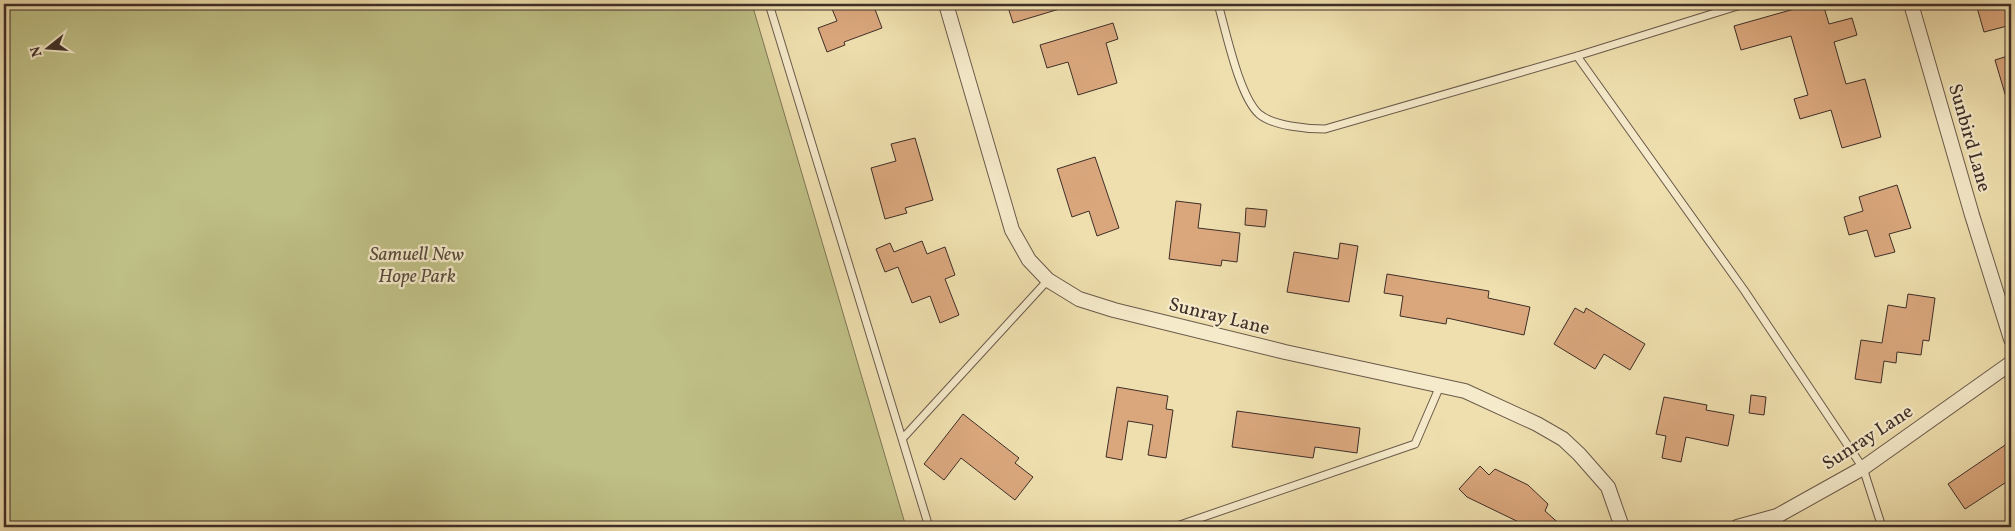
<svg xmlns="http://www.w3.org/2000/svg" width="2015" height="531" font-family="Vollkorn,serif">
<rect width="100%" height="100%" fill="#efdfae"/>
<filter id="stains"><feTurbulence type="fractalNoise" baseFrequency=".004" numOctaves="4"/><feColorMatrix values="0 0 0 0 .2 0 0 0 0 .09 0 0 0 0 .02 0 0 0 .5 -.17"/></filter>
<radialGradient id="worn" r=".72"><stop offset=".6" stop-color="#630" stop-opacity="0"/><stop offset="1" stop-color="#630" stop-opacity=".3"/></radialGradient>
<path fill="#bfc086" stroke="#7e7757" d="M4 4H752L906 527H4Z"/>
<path fill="#daa77d" stroke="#3e2e28" d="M830 4H873L882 28 844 42 845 45 827 52 818 28 837 21Z
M1007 4H1066V7L1013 23Z
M1812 4H1823L1829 24 1852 18 1857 35 1834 42 1846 84 1865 79 1881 137 1842 148 1831 110 1800 119 1794 99 1808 95 1791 36 1741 50 1734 26Z
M1976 4H2007L2011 25 1984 32Z
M1113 23 1118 39 1106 43 1117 83 1078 95 1068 62 1047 68 1040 45Z
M2011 55V104H2008L1995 60Z
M915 138 933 200 905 208 907 213 885 219 871 168 896 161 891 144Z
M1095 157 1119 228 1097 236 1089 211 1072 217 1057 169Z
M1897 185 1911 228 1889 234 1895 252 1875 257 1867 230 1849 235 1844 217 1863 211 1859 197Z
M1176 201 1201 204 1198 228 1240 233 1237 262 1222 260 1221 266 1169 259Z
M1246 208 1267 210 1265 227 1245 225Z
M922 241 927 254 945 247 955 275 945 279 959 315 940 323 930 296 912 303 898 267 885 272 876 249 890 243 894 252Z
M1340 243 1358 246 1349 302 1287 292 1294 252 1338 259Z
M1387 274 1489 291 1488 298 1530 307 1524 335 1447 318 1446 324 1400 316 1403 296 1384 293Z
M1908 294 1935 298 1929 341 1923 340 1921 355 1897 352 1896 363 1884 361 1881 383 1855 379 1861 340 1882 343 1888 305 1906 308Z
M1575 308 1584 313 1586 308 1645 344 1630 370 1604 354 1595 369 1554 344Z
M1117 387 1168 396 1166 409 1173 410 1166 458 1148 455 1153 425 1128 421 1122 460 1106 457Z
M1751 395 1766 397 1764 415 1749 413Z
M1664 397 1707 405 1706 410 1734 415 1728 446 1686 437 1681 462 1662 458 1666 436 1656 434Z
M1237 411 1360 428 1357 453 1315 447 1313 458 1232 447Z
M963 414 1019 458 1015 463 1033 477 1015 500 961 458 944 480 924 464Z
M2011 441V479L1965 509 1948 484Z
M1480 466 1489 475 1495 469 1528 485 1548 504 1545 511 1563 527H1529L1467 497 1459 489Z"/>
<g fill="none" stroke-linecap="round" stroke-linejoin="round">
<g stroke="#6a5a4a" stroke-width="9">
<path id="lane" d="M769 4 929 527
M1218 4C1226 31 1239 96 1259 114 1273 126 1307 129 1325 129L1577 56 1744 4
M1577 56 1744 290 1863 468 1882 527
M903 438 1048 280
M1174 527 1415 444 1440 386"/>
</g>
<g stroke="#6a5a4a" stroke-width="16">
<path id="street" d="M946 4 1012 230 1029 260 1048 280 1079 299 1114 310 1285 352 1465 391 1537 424 1563 439 1579 454 1608 487 1622 527
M1911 4 1972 215 2011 339
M1737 527 1777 516 1863 468 2011 363"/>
</g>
<use href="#lane" stroke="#f5eaca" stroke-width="7"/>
<use href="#street" stroke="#f5eaca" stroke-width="14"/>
</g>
<g text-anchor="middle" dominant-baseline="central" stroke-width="4.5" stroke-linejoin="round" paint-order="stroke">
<g font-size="19" fill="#3e2e28" stroke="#f5eaca">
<text transform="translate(1969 138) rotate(74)">Sunbird Lane</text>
<text transform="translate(1219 317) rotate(14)">Sunray Lane</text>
<text transform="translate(1868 438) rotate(-33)">Sunray Lane</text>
</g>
<g font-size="19" font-style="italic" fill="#584b3b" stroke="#f5eaca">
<text x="417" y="255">Samuell New<tspan x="417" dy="22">Hope Park</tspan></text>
</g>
</g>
<rect width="2015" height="531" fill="none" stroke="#efdfae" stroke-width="20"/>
<rect x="5" y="5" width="2005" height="521" fill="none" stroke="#3e2e28" stroke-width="2.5"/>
<rect x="10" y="10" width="1995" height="511" fill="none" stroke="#3e2e28"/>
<g transform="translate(48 48) rotate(253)" stroke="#f5eaca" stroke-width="4" paint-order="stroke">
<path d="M0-4L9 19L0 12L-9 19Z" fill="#3e2e28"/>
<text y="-8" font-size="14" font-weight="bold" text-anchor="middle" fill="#3e2e28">N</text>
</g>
<rect width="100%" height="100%" filter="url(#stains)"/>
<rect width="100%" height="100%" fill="url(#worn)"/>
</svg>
